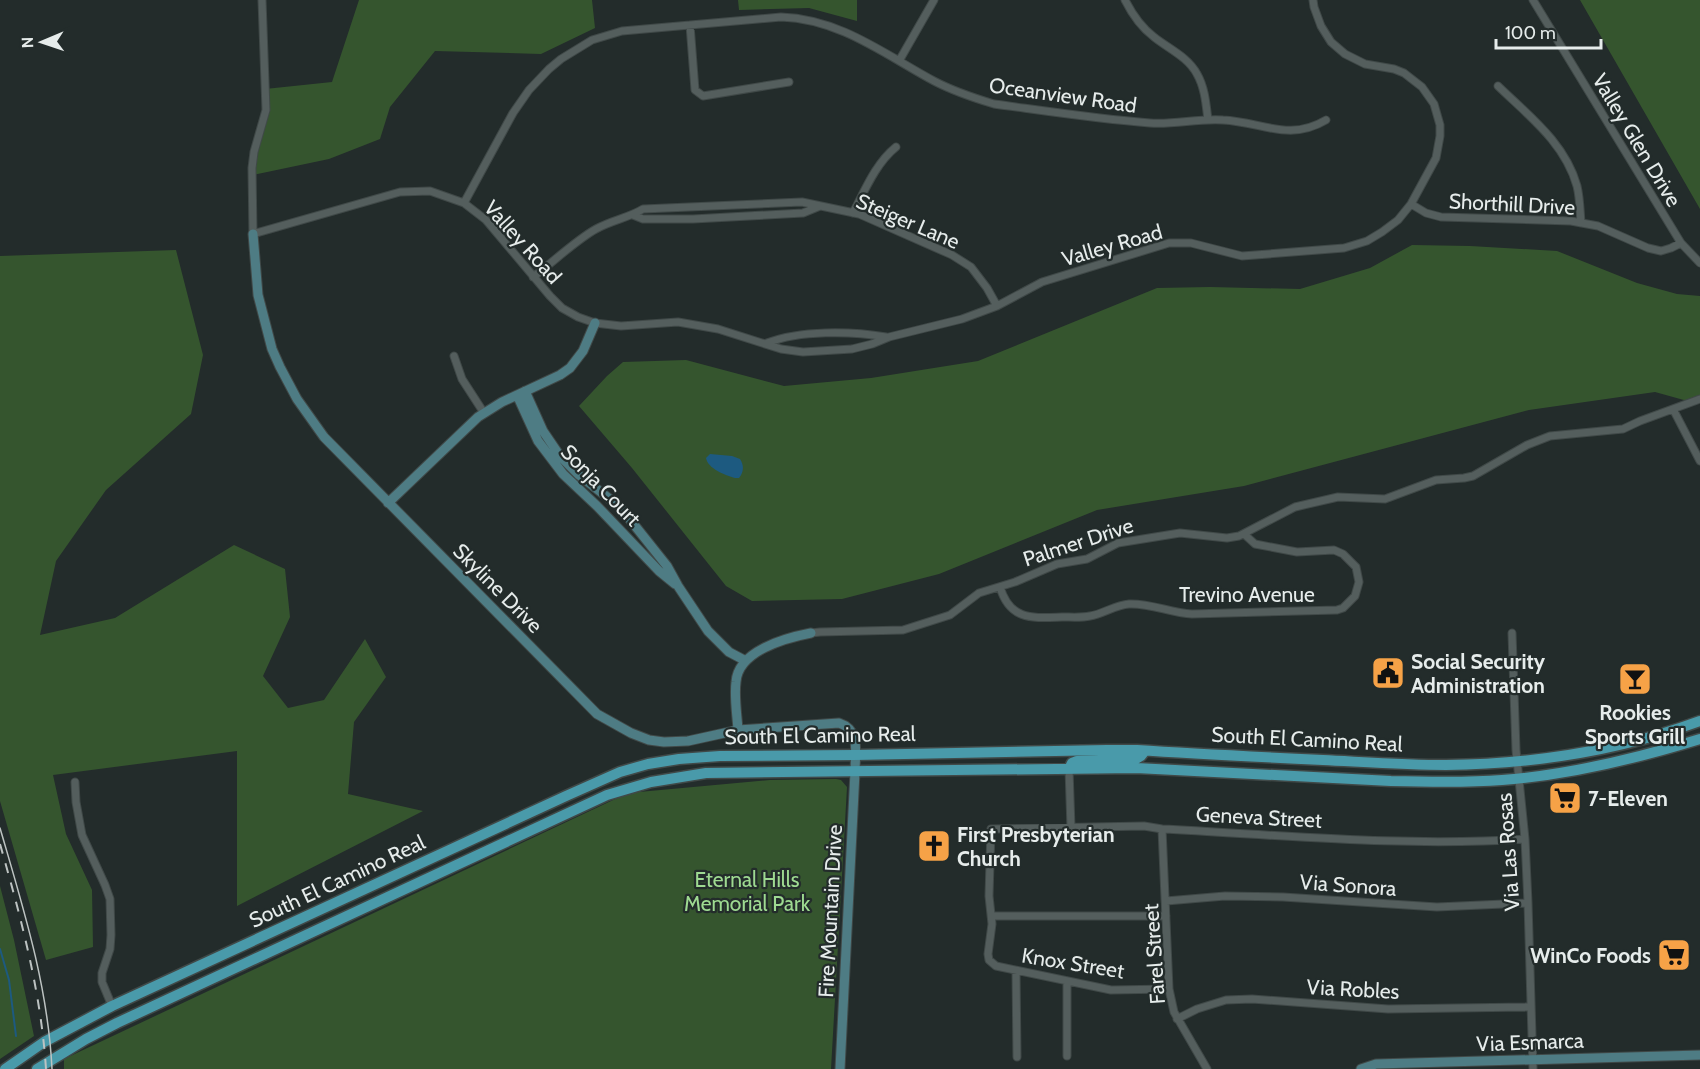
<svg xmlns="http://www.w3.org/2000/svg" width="1700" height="1069" font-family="Cabin,sans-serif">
<rect width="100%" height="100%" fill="#232c2b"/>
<path fill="#35552e" d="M359 0H592L595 28 541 54 435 51 390 107 380 139 329 159 248 176 265 119V89L332 82Z
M738 0H857V21L809 8 739 10Z
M1580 0H1700V209Z
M1412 245 1470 246 1557 251 1637 283 1677 294 1700 296V399L1691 402 1655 392 1529 410 1244 486 1097 510 939 574 842 599 752 601 726 586 632 468 579 406 607 376 623 362 686 360 784 386 871 378 978 361 1157 288 1210 287 1300 289 1370 268Z
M176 250 203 355 191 414 106 490 56 561 40 635 115 618 234 545 285 569 290 617 263 676 288 708 324 700 365 639 386 677 354 722 348 794 423 811 237 906V751L53 775 66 834 92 890 93 947 46 960 0 801V256Z
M836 779 841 780 847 787 831 1069H64V1059L628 793 770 780Z
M0 886 14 940 34 1036 0 1059Z"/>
<path fill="#1d5a80" d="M710 454 732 456 740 459C744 465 744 472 739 478H735C725 475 708 469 706 458Z"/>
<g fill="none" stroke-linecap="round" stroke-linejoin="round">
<path stroke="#1d5a80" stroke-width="2" d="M0 949 9 980 16 1036"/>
<g stroke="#404948" stroke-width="9">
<path id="street" d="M262 0 266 110 254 152 252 168 253 234 400 192 430 191 464 203 486 220 550 296 562 308 578 317 595 323 621 326 678 322 718 329 781 349 803 352 852 349 872 344 889 337 962 319 997 306 1042 282 1169 243H1191L1242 256 1344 248 1367 241 1382 232 1398 220 1411 204 1436 158 1440 136V125L1434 104 1422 87 1404 73 1394 69 1365 64 1345 54 1331 42 1321 26 1314 7 1313 0
M1125 0C1132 14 1142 28 1154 37 1169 49 1188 57 1197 74 1205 88 1206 104 1208 120
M1533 0 1681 243 1700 263
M690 25 695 90 703 96 789 82
M899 61 934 0
M1498 86C1529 116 1565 143 1577 186 1580 198 1580 211 1581 223
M464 203 513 113 529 90 549 69 561 59 592 40 622 31 781 17C840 19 884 54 934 81 953 91 974 98 994 104 1046 111 1098 119 1150 123 1174 125 1199 118 1223 120 1262 122 1289 142 1326 120
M1411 204 1426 213 1441 217 1571 221 1598 226 1648 248 1661 251 1671 248 1681 243
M853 213C865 190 876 163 896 147
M633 215 643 219H693L803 213 820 206
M533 277C552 263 576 240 596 229 612 220 628 218 643 209L802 202 859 214 952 255 971 267 987 288 997 306
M767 343C800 330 851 331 886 337
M454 356 462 379 484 413
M1673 409 1700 461
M1000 587C1010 621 1033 618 1062 617 1071 617 1081 618 1090 616 1103 614 1115 605 1129 604 1151 603 1170 613 1192 614L1337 610 1343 608 1355 596 1359 582 1356 567 1343 554 1334 550 1297 552 1255 544 1244 534
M811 633 820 632 903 630 950 615 979 593 1015 582 1057 564 1087 559 1118 543 1180 533 1227 538 1239 536 1295 507 1338 497 1385 499 1436 480 1464 478 1473 476 1527 445 1550 436 1623 429 1640 421 1700 399
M1512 633 1516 750 1525 839 1528 903 1533 1069
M1069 769 1071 828
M75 782 76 802 82 835 105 885 110 899 111 935 110 949 102 973V982L112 1006
M1162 829 1169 989 1174 1012 1207 1069
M1166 901 1225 896 1283 897 1437 907 1528 903
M992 916H1166
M1016 971 1017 1057
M1067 981V1056
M1169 989 1111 990 996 966 989 960 988 954 992 924 989 896 991 829 1144 826 1162 829C1282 835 1404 847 1525 839
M1177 1019 1197 1009 1226 1000 1252 999 1388 1009 1531 1007"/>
</g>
<g stroke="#404948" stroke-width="11">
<path id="secondary" d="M253 234 258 295 272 349 280 367 297 399 324 437 597 714 631 733 649 740 664 742 688 741 738 730 839 723C861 730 855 753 855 772L840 1069
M525 391 543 431 560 456 579 475 620 507 667 566 678 586 708 631 729 652 746 661
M517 395 538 441 563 474 597 506 659 571 675 584
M388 503 478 417 502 402 560 375 570 368 583 351 595 323
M738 730C737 714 734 697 736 682 738 651 785 638 811 633
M1361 1069 1376 1064 1700 1055"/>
</g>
<g stroke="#404948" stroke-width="13">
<path id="primary" d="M1069 769 1072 763 1077 761 1136 759 1141 756 1145 751
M5 1069 44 1042 112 1006 566 796 620 772 648 764 679 759 720 756 855 755 1107 750H1137C1199 754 1261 757 1323 760 1364 762 1405 765 1446 765 1532 764 1619 751 1700 721
M37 1069 86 1039 117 1023 607 795 651 782 706 773 1136 768 1391 781C1428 782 1465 783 1502 780 1570 775 1635 759 1700 739"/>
</g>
<use href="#street" stroke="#545e5d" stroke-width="7"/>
<use href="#secondary" stroke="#4e7c84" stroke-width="9"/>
<use href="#primary" stroke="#499aaa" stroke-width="10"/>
<path stroke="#bdc3c2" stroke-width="1.5" d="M0 828C23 907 48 986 52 1069"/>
<path stroke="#bdc3c2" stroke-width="2" stroke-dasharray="10 10" stroke-linecap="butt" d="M0 844C21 918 41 992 46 1069"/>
</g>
<defs>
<g id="civic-square" transform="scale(1.725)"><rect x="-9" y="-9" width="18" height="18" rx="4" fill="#f6a247" stroke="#232c2b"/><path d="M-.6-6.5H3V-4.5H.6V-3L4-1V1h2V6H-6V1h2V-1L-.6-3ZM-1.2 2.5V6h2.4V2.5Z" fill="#111"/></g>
<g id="bar-square" transform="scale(1.725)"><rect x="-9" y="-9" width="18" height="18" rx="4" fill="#f6a247" stroke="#232c2b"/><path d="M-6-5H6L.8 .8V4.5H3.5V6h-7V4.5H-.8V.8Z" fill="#111"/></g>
<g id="supermarket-square" transform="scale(1.725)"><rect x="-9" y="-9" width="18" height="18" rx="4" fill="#f6a247" stroke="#232c2b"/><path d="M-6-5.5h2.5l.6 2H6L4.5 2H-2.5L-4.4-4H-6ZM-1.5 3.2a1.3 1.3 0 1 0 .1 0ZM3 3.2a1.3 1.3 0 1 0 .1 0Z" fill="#111"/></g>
<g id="church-square" transform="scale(1.725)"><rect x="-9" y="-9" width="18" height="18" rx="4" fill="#f6a247" stroke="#232c2b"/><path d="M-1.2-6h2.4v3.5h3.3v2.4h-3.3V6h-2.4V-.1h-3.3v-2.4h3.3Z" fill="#111"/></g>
</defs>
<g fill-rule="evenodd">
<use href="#civic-square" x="1388" y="673"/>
<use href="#bar-square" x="1635" y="679"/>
<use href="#supermarket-square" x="1565" y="798"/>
<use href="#church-square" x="934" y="846"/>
<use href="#supermarket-square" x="1674" y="955"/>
</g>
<g text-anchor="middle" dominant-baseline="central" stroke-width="4.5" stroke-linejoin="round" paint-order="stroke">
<g font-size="21" fill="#e6eceb" stroke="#232c2b">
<text transform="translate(1063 95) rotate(8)">Oceanview Road</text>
<text transform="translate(1637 140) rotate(59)">Valley Glen Drive</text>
<text transform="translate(1512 204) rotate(3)">Shorthill Drive</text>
<text transform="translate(908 221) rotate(23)">Steiger Lane</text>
<text transform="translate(523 242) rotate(48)">Valley Road</text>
<text transform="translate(1112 245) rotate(-16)">Valley Road</text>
<text transform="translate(601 485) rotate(46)">Sonja Court</text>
<text transform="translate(1078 542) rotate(-18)">Palmer Drive</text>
<text transform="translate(498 588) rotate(45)">Skyline Drive</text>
<text x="1247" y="594">Trevino Avenue</text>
<text transform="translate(820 735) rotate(-1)">South El Camino Real</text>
<text transform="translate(1307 739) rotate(3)">South El Camino Real</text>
<text transform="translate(1259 817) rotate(3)">Geneva Street</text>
<text transform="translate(1508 852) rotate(-94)">Via Las Rosas</text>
<text transform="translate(337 881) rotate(-25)">South El Camino Real</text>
<text transform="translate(1348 885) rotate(4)">Via Sonora</text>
<text transform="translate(830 911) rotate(-87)">Fire Mountain Drive</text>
<text transform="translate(1154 954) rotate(-94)">Farel Street</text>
<text transform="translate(1073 963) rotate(9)">Knox Street</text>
<text transform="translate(1353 989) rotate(3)">Via Robles</text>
<text transform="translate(1530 1042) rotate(-2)">Via Esmarca</text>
</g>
<g font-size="21" font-weight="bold" fill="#e6eceb" stroke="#232c2b" text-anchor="start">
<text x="1411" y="661">Social Security<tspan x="1411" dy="24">Administration</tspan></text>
<text x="1635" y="712" text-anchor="middle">Rookies<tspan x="1635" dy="24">Sports Grill</tspan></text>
<text x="1588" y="798">7-Eleven</text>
<text x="957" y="834">First Presbyterian<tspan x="957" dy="24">Church</tspan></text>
<text x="1651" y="955" text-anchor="end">WinCo Foods</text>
</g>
<g font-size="21" fill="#9eda91" stroke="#232c2b">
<text x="747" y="879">Eternal Hills<tspan x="747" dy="24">Memorial Park</tspan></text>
</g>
</g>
<g transform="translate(42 42) rotate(268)" stroke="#232c2b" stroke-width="4.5" paint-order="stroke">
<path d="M0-4.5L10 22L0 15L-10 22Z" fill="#e6eceb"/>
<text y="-9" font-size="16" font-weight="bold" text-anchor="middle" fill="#e6eceb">N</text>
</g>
<path d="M1496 39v9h105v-9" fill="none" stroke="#e6eceb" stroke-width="3"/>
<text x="1505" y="39" font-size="18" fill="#e6eceb" stroke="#232c2b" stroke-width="4.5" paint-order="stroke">100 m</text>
</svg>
